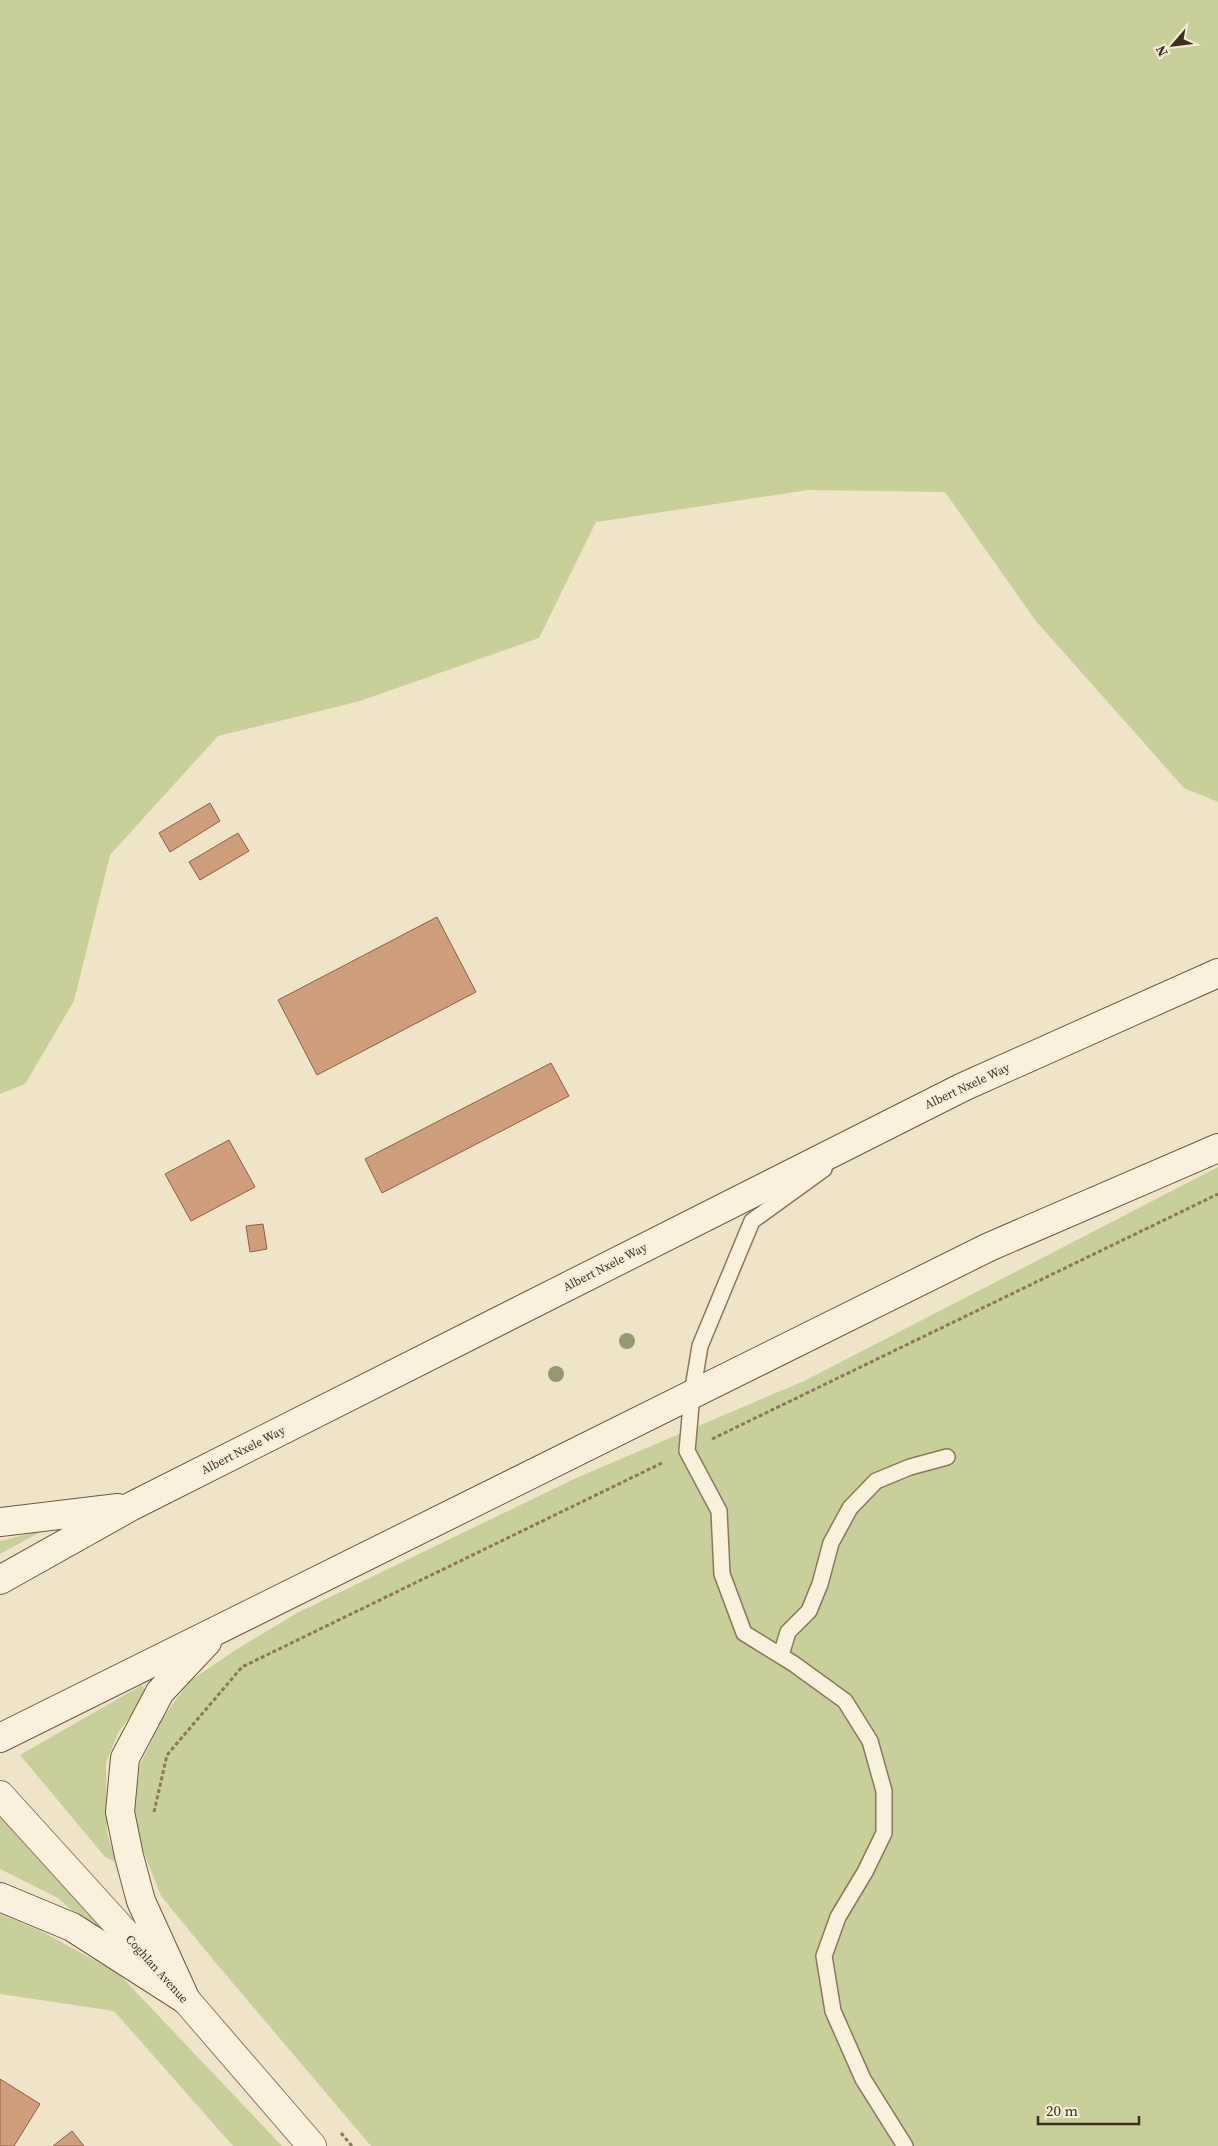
<svg xmlns="http://www.w3.org/2000/svg" width="1218" height="2146" font-family="'Source Serif 4',serif">
<rect width="100%" height="100%" fill="#f0e4c8"/>
<path fill="#c9cf9b" d="M0 0H1218V802L1184 788 1035 620 945 492 808 490 596 522 539 638 360 701 218 736 110 855 74 1001 25 1084 0 1094Z
M1218 1167V2146H371L215 1962 161 1896 140 1843 134 1808 140 1765 163 1717 190 1681 237 1649 297 1613 576 1478 804 1381Z
M44 1530 0 1554V1541Z
M142 1685 147 1693 118 1733 106 1763 107 1832 116 1862 105 1857 20 1755Z
M0 1811 101 1925 99 1935 58 1898 0 1869Z
M0 1914 39 1930 118 1973 282 2146H233L114 2011 0 1994Z"/>
<path fill="#cf9f7d" stroke="#8d5f41" d="M210 803 220 821 170 852 159 833Z
M238 833 249 851 200 880 189 862Z
M437 917 476 992 317 1075 278 1000Z
M551 1063 569 1096 382 1193 365 1159Z
M229 1140 255 1187 191 1221 165 1174Z
M263 1224 267 1249 250 1252 246 1226Z
M0 2079 40 2104 14 2146H0Z
M72 2131 84 2146H53Z"/>
<g fill="none" stroke-linecap="round" stroke-linejoin="round">
<g stroke="#8d765c" stroke-width="18">
<path id="lane" d="M824 1169 752 1221 700 1346 692 1394 687 1451 719 1511 722 1574 744 1633 794 1664 845 1701 870 1741 884 1791V1833L865 1872 838 1917 824 1956 833 2011 863 2079 905 2146
M781 1655 788 1632 809 1611 820 1584 831 1543 850 1508 876 1481 910 1467 947 1457"/>
</g>
<g stroke="#8d765c" stroke-width="30">
<path id="street" d="M0 1795 186 2000 312 2146"/>
</g>
<g stroke="#6f573f" stroke-width="30">
<path id="secondary" d="M0 1522 118 1508
M0 1580 132 1506 963 1087 1218 973
M0 1738 989 1247 1218 1148
M0 1897 72 1927 186 2000
M186 2000 141 1901 129 1856 120 1812 125 1758 160 1692 207 1642"/>
</g>
<path stroke="#8d765c" stroke-width="3" stroke-dasharray="4 2.5" stroke-linecap="butt" d="M712 1439 1218 1194
M154 1812 167 1755 242 1667 664 1462
M341 2133 352 2146"/>
<use href="#lane" stroke="#faf1dc" stroke-width="15"/>
<use href="#street" stroke="#faf1dc" stroke-width="28"/>
<use href="#secondary" stroke="#faf1dc" stroke-width="28"/>
</g>
<g fill="#96986f">
<circle cx="627" cy="1341" r="8"/>
<circle cx="556" cy="1374" r="8"/>
</g>
<g text-anchor="middle" dominant-baseline="central" stroke-width="4.5" stroke-linejoin="round" paint-order="stroke">
<g font-size="12" fill="#3d2e20" stroke="#f7eed8">
<text transform="translate(967 1086) rotate(-25)">Albert Nxele Way</text>
<text transform="translate(605 1267) rotate(-27)">Albert Nxele Way</text>
<text transform="translate(243 1450) rotate(-27)">Albert Nxele Way</text>
<text transform="translate(157 1969) rotate(48)">Coghlan Avenue</text>
</g>
</g>
<g transform="translate(1173 45) rotate(242)" stroke="#f7eed8" stroke-width="4" paint-order="stroke">
<path d="M0-4L9 19L0 12L-9 19Z" fill="#3d2e20"/>
<text y="-8" font-size="14" font-weight="bold" text-anchor="middle" fill="#3d2e20">N</text>
</g>
<path d="M1038 2116v8h101v-8" fill="none" stroke="#3d2e20" stroke-width="2.5"/>
<text x="1046" y="2116" font-size="15" fill="#3d2e20" stroke="#f7eed8" stroke-width="4" paint-order="stroke">20 m</text>
</svg>
